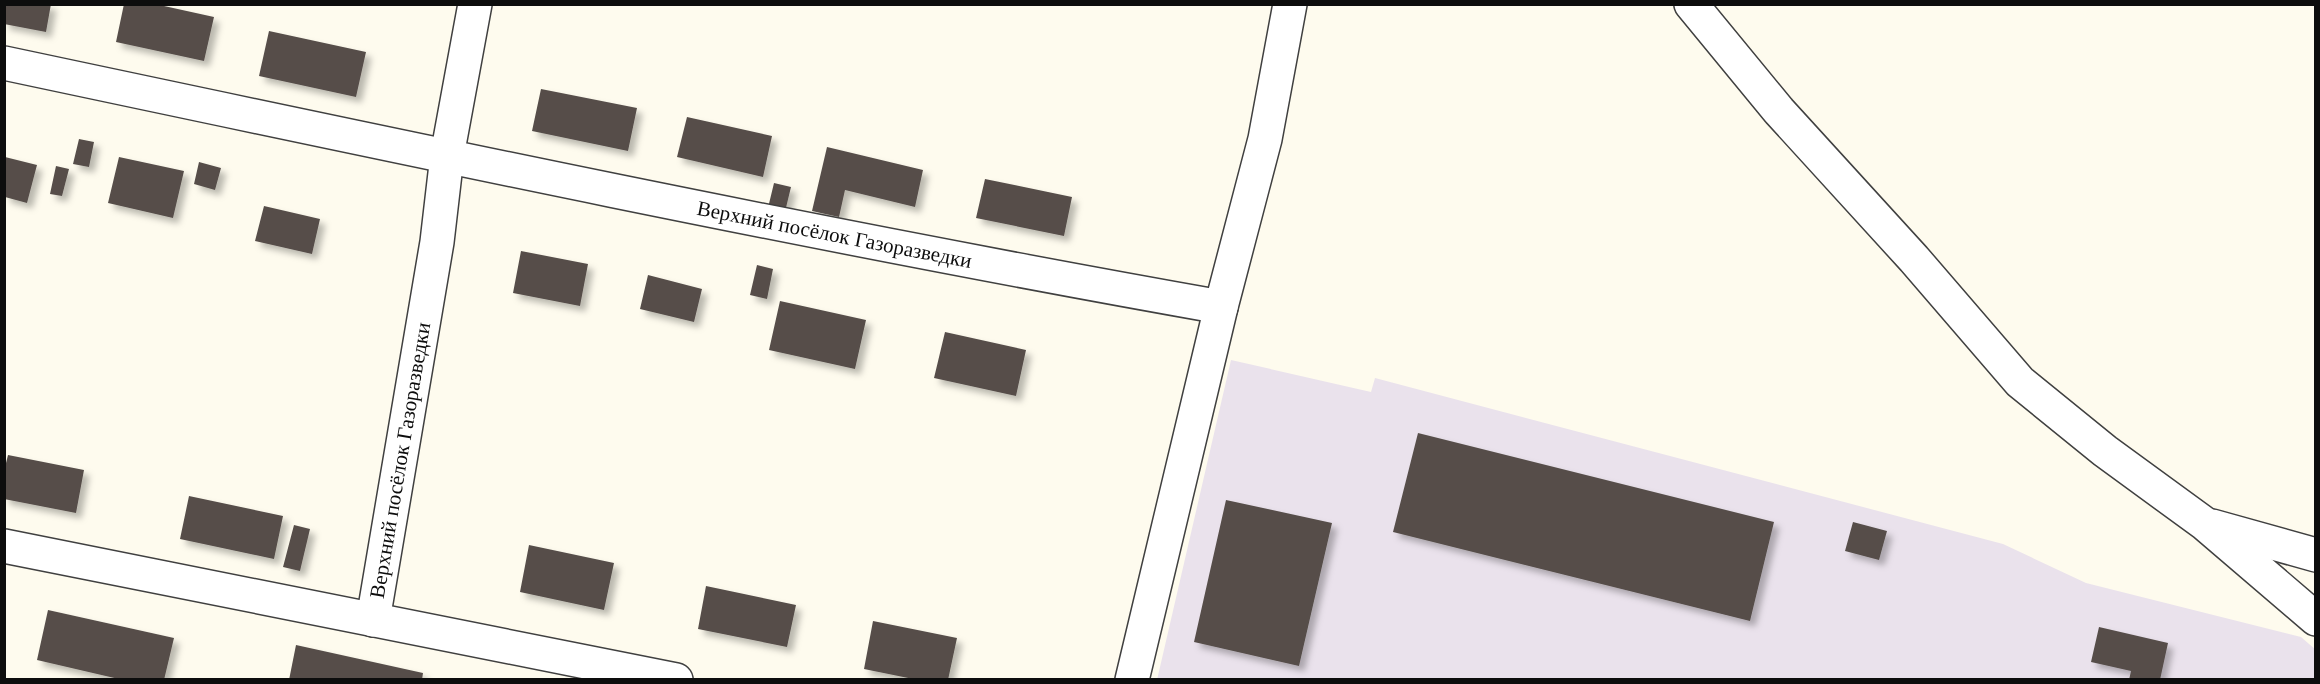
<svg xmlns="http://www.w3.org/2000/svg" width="2320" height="684" font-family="Georgia,serif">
<defs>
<filter id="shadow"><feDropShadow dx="5.5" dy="5.5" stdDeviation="3" flood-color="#0004"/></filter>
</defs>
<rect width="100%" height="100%" fill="#fefbee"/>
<path fill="#eae2ec" d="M1231 360 1371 392 1375 378 2003 544 2086 583 2301 637 2316 650 2315 680H1157Z"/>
<path fill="#564e4a" filter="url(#shadow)" d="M4 4H51L46 32 4 24Z
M124 4H155L214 17 204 61 116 42Z
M269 31 366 52 356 97 259 76Z
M541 89 637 108 628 151 532 131Z
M687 117 772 136 763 177 677 157Z
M79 139 94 142 89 167 73 164Z
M827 147 923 170 915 207 845 190 839 217 812 211Z
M5 157 37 165 27 203 5 197Z
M119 157 184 171 173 218 108 203Z
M199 162 221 168 215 190 194 184Z
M56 166 69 169 62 196 50 194Z
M985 179 1072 197 1064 236 976 218Z
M774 183 791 187 784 216 767 212Z
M264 206 320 219 312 254 255 241Z
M521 251 588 264 580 306 513 293Z
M757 265 773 269 767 299 750 295Z
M648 275 702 289 694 322 640 309Z
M780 301 866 320 855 369 769 350Z
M945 332 1026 350 1016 396 934 378Z
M1418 433 1774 522 1750 621 1393 532Z
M8 455 84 470 76 513 4 499V471Z
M189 496 283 516 274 559 180 539Z
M1226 500 1332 523 1299 666 1194 642Z
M1853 522 1887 531 1879 560 1845 551Z
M294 525 310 529 300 571 283 567Z
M529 545 614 563 604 610 520 592Z
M706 586 796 605 787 647 698 629Z
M48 610 174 638 164 680H123L37 660Z
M873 621 957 638 948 680H918L864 669Z
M2099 627 2168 643 2160 680H2129L2131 671 2091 662Z
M296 645 423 673 422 680H289Z"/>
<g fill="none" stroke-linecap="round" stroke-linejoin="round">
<g stroke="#404040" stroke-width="36">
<g id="minor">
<path d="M1691 4 1779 111 1914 259 2020 382 2105 451 2205 524 2316 619"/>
<path id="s1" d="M4 63C409 149 814 235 1221 307"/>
<path d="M2212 526 2316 555"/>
<path d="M4 546 676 680"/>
<path id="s2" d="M373 620 437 242 447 156 475 4"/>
<path d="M1132 680 1221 307 1265 139 1290 4"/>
</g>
</g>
<use href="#minor" stroke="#fff" stroke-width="33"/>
</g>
<g text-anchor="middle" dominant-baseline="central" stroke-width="6" stroke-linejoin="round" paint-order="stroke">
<g font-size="21" fill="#0d0d0d" stroke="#fff">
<text stroke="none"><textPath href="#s1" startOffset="848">Верхний посёлок Газоразведки</textPath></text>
<text stroke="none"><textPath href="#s2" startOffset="162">Верхний посёлок Газоразведки</textPath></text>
</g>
</g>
<rect width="2320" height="684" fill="none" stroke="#0d0d0d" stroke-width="12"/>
</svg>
